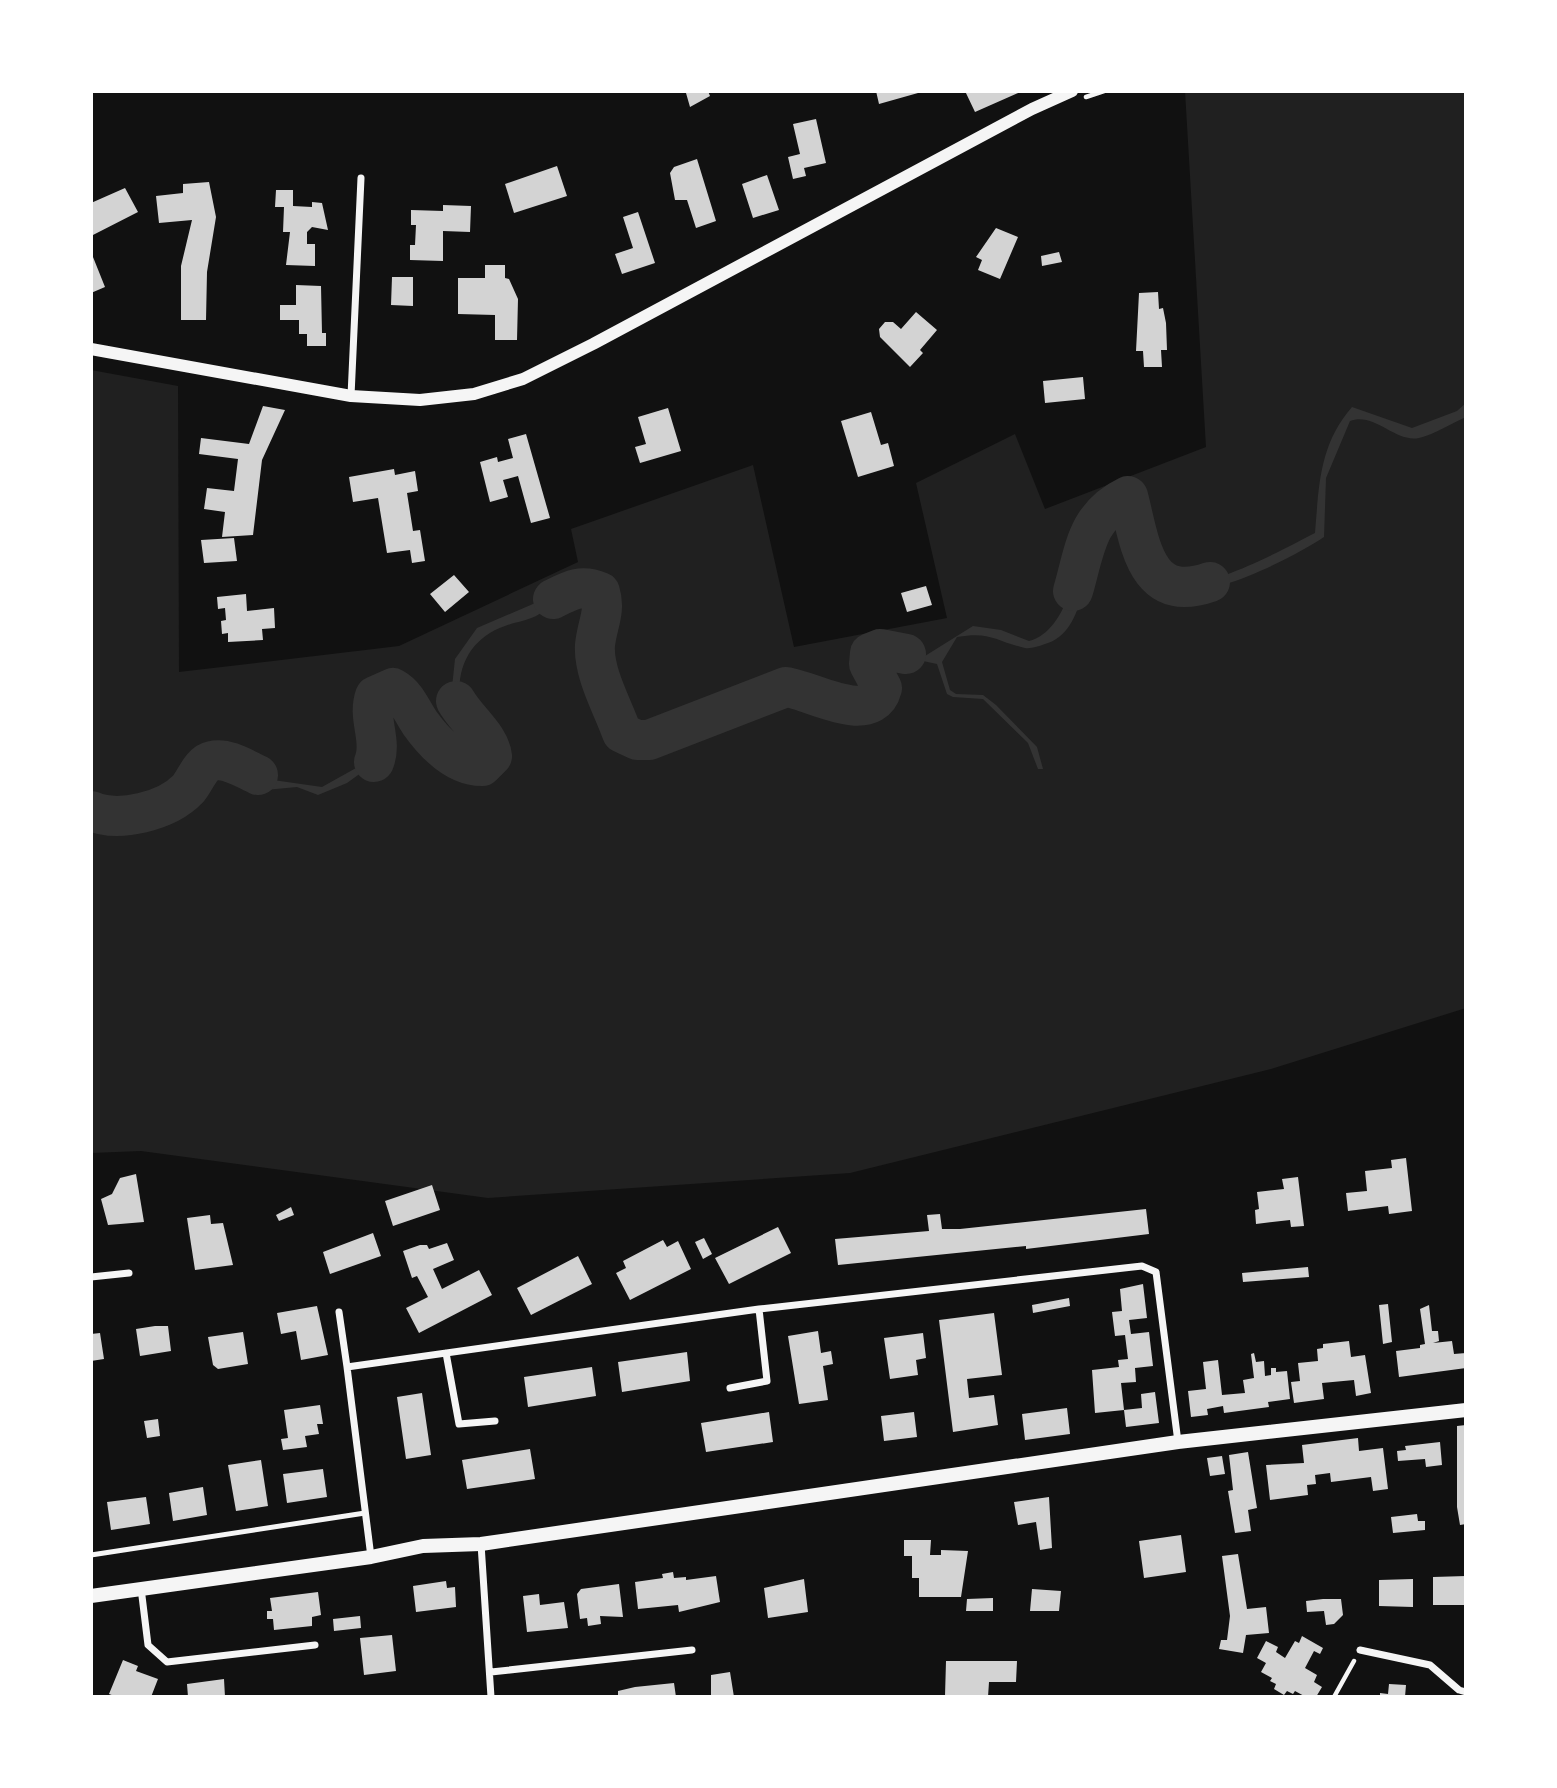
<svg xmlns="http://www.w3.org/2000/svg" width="1557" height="1788" font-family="'Archivo Narrow',sans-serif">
<rect width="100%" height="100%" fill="#111"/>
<path fill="#202020" d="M1185 91H1466V1008L1271 1069 850 1173 488 1198 141 1151 91 1153V370L178 386 179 672 399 646 578 562 571 529 753 465 794 647 947 618 916 483 1015 434 1045 509 1206 447Z"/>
<path fill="#333" d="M1466 403V417C1452 423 1435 434 1419 438 1395 443 1375 412 1350 421L1326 478 1324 537C1290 560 1173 620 1139 580 1123 561 1125 531 1119 508L1090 525C1086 559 1088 633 1045 644 1039 646 1031 649 1025 648 995 641 991 631 957 637L942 662 950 690 956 694 983 695 996 705 1037 747 1043 769H1038L1028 743 983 699 953 697 947 694 937 664 877 651 871 653 870 660 887 676 889 687 874 708 830 710 782 688 644 748 632 749 611 740 578 648 591 596 588 592C563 587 555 606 536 616 526 621 515 622 505 626 469 638 453 672 462 708 477 729 507 727 512 758L501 775C472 788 433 762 416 739 405 724 403 698 384 690L367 702 387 741V754L347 783 318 795 297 787 265 790 205 763 195 794 190 800 134 822 91 829V811H128L176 793 202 757 218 756 273 780 322 787 365 763 373 754 365 702 367 691 394 682C414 715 435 766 480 763L493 748 462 717 451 697 455 659 477 628 540 601 569 584 588 583 601 593 591 635V653L616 731 632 738 650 736 781 682C817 685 855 728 880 681L862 660 869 643 925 656 973 626 1001 630 1029 641C1069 631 1080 559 1084 524 1093 509 1109 498 1124 491L1145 569C1154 574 1163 582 1174 584 1211 589 1282 550 1315 533 1319 486 1319 445 1352 407L1412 428 1457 411Z"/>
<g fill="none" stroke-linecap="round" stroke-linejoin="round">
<path stroke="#333" stroke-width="40" d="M1073 591C1085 550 1086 516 1128 496 1140 541 1144 605 1210 582
M553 599C571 590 581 584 600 592 606 611 597 625 595 645 593 673 613 707 622 733L637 740H649L786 687C811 690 872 727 882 688L869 664 870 653 880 649 906 654
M374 762C383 741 367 718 375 696L393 688C407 696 411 710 420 723 435 744 457 766 482 766L492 756C490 737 466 719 456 701
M91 811C119 823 167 811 188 789 195 781 201 763 212 761 227 757 245 769 258 775"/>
</g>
<path fill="#d3d3d3" d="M690 91H708L710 96 690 107 686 93Z
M876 91H917L918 93 879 104Z
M965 91H1017L1018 93 975 112Z
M816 119 826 163 804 168 806 176 793 179 788 157 800 154 793 124Z
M697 159 716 221 696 228 687 200H675L670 173 674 167Z
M557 166 567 196 514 213 505 184Z
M767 175 779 210 753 218 742 184Z
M209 182 216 217 207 272 206 320H181V266L192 220 159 223 156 196 183 193V184Z
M125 188 138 212 91 236V203Z
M276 190H293V206L312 207V202L322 203 328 230 312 227 307 232V244H315V266L286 265 290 232H283L284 207H275Z
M443 205 471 206 470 232 443 231V261L410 260V245H415L416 225H411V210L443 211Z
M638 212 655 263 622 274 615 254 633 248 623 217Z
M996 228 1018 237 1000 279 978 270 982 260 976 257Z
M91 252 105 287 91 293Z
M1059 252 1062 262 1042 266 1041 256Z
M485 265H505V278L509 279 518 299 517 340H495V315L458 314V278H485Z
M392 277H413V306L391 305Z
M296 285 321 286 322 333H326V346H307V334H299V320H280V305H296Z
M1158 292 1159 309 1163 308 1166 323 1167 350H1161L1162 367H1144L1143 351H1136L1139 293Z
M916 312 937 330 920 350 923 353 910 367 880 337 879 329 885 322H893L901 329Z
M1083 377 1085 399 1045 403 1043 381Z
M263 406 285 410 262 460 253 535 222 537 225 512 204 509 207 488 234 491 238 459 199 454 201 438 249 444Z
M668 408 681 451 640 463 635 447 646 444 638 417Z
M871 412 881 445 888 443 894 466 858 477 841 421Z
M526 434 550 518 531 523 518 476 503 480 508 497 490 502 480 462 497 457 498 462 513 458 508 439Z
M394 469 395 475 415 471 418 491 407 493 413 531 420 530 425 561 412 563 410 550 387 553 378 498 353 502 349 477Z
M234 538 237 561 204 563 201 540Z
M454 575 469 592 445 612 430 594Z
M926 586 932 605 907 612 901 593Z
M246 594 247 611 274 608 275 628 262 629 263 640 228 642V633L222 634 221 621 226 620 225 608 218 609 217 597Z
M1406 1158 1412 1211 1389 1214 1388 1206 1348 1211 1346 1193 1367 1191 1365 1171 1392 1168 1391 1160Z
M136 1174 144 1222 108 1225 101 1199 112 1194 120 1178Z
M1298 1177 1304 1226 1291 1227 1290 1220 1256 1224 1255 1210 1259 1209 1257 1192 1284 1189 1282 1179Z
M432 1185 440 1210 393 1226 385 1201Z
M291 1207 294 1215 279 1221 276 1215Z
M1146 1209 1149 1234 1026 1249V1246L838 1265 835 1239 929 1231 927 1215 940 1214 942 1229H960Z
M210 1215 211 1224 223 1223 233 1265 195 1270 187 1218Z
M778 1227 791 1253 729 1284 715 1258Z
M373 1233 381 1256 330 1274 323 1252Z
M704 1238 712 1254 703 1259 695 1242Z
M663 1240 667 1247 678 1241 691 1269 630 1300 616 1273 626 1268 623 1261Z
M447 1243 454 1260 433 1269 442 1289 479 1270 492 1295 419 1333 406 1308 428 1297 417 1276 412 1278 403 1251 420 1245H427L429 1249Z
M578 1256 592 1284 531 1315 517 1288Z
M1308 1267 1309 1277 1243 1282 1242 1273Z
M1143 1284 1147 1318 1129 1320 1131 1334 1149 1332 1153 1366 1135 1368 1136 1382 1121 1383 1124 1410 1095 1413 1092 1370 1119 1367 1118 1360 1128 1359 1125 1335 1115 1336 1112 1312 1122 1311 1120 1289Z
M1069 1298 1070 1306 1033 1313 1032 1305Z
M1388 1304 1392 1342 1383 1344 1379 1305Z
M1429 1305 1432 1331H1438L1439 1341 1433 1343 1452 1341 1454 1354 1466 1353V1368L1399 1377 1396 1351 1420 1348V1345L1425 1344 1420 1309Z
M317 1306 328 1355 301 1360 296 1331 281 1334 277 1313Z
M994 1313 1002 1375 967 1379 969 1398 994 1395 998 1425 953 1432 939 1320Z
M155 1326H168L171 1351 140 1356 136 1329Z
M818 1331 821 1353 831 1351 833 1364 823 1366 828 1400 799 1404 788 1336Z
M243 1332 248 1364 218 1369 213 1365 208 1337Z
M100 1333 104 1359 91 1361V1334Z
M923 1333 926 1358 916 1360 918 1375 890 1379 884 1338Z
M1349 1341 1351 1357 1365 1355 1371 1393 1356 1396 1354 1380 1322 1383 1324 1399 1294 1403 1291 1382 1300 1381 1298 1363 1318 1361 1317 1349 1323 1348V1344Z
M687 1352 690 1381 622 1392 618 1362Z
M1254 1353 1256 1362 1264 1361 1265 1376 1271 1375V1368H1276V1372L1287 1371 1290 1399 1268 1402 1269 1407 1224 1413 1223 1406 1207 1409 1208 1415 1191 1417 1188 1391 1206 1389 1203 1362 1218 1360 1222 1395 1245 1393 1243 1380 1254 1378 1251 1354Z
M592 1367 596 1396 528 1407 524 1377Z
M1155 1392 1159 1423 1126 1427 1124 1410 1142 1408 1141 1394Z
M422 1393 431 1455 406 1459 397 1397Z
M320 1405 323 1424H317L319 1434 305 1436 307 1447 283 1450 281 1439 288 1438 284 1410Z
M1067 1408 1070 1434 1025 1440 1022 1414Z
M769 1412 773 1442 706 1452 701 1423Z
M914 1412 917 1437 884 1441 881 1416Z
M158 1419 160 1436 147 1438 144 1421Z
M1466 1425V1524L1460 1525 1457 1507V1426Z
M1358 1438 1359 1451 1383 1448 1388 1489 1373 1491 1371 1477 1331 1482 1330 1473 1315 1475 1316 1484 1307 1485 1308 1495 1270 1500 1266 1465 1304 1463 1302 1445Z
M1440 1442 1442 1465 1426 1467 1425 1459 1398 1461 1397 1451 1406 1450 1405 1446Z
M530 1449 535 1479 467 1489 462 1460Z
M1248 1452 1257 1508 1248 1510 1251 1531 1235 1533 1228 1491 1233 1490 1229 1455Z
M1222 1456 1225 1474 1210 1476 1207 1458Z
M261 1460 268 1506 236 1511 228 1465Z
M323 1469 327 1497 287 1503 283 1474Z
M203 1487 207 1515 173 1521 169 1493Z
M146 1497 150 1524 111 1530 107 1502Z
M1049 1497 1052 1548 1040 1550 1036 1522 1018 1525 1014 1502Z
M1417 1514 1418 1521H1425V1530L1393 1533 1391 1517Z
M1181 1535 1186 1572 1144 1578 1139 1541Z
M904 1540H931L930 1555H941V1550L968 1551 961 1597H919V1578H912V1556H904Z
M1238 1554 1247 1609 1266 1607 1269 1633 1246 1635 1243 1653 1219 1649 1221 1640H1227L1230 1616 1222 1556Z
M673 1572 674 1578 686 1577V1580L716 1576 720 1602 679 1612 678 1605 638 1609 635 1582 663 1578 662 1574Z
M1466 1576V1605H1433V1577Z
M804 1579 808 1612 768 1618 764 1588Z
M1413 1579V1607L1379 1606V1580Z
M446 1581 447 1588 455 1587 456 1607 416 1612 413 1586Z
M619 1584 623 1617 600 1616 601 1624 588 1626 587 1618 580 1619 577 1594 581 1589Z
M1032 1589 1061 1591 1059 1611H1030Z
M318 1592 321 1615 312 1617V1626L274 1630 273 1619H267V1611H272L270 1598Z
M539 1594 540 1605 564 1602 568 1628 527 1632 523 1596Z
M993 1598V1611H966L967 1599Z
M1323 1599H1341L1343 1615 1334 1624 1326 1625 1324 1611 1307 1612 1306 1601Z
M360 1616 361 1628 334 1631 333 1619Z
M392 1635 396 1671 364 1675 360 1638Z
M1302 1636 1323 1648 1320 1654 1314 1651 1305 1668 1317 1675 1314 1682 1322 1687 1316 1697H1306L1295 1691 1293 1694 1287 1691 1284 1695 1274 1689 1276 1684 1270 1681 1272 1678 1261 1672 1266 1663 1257 1658 1266 1641 1278 1647 1276 1652 1285 1658 1295 1641 1299 1643Z
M123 1660 138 1666 136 1671 158 1679 151 1697H117L109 1694Z
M946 1661H1017L1016 1682H989L988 1697 945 1696Z
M730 1672 734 1697H711V1675Z
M224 1679 225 1697H188L187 1684Z
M674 1683 676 1697H618V1691L635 1687Z
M1389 1684 1406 1685 1405 1697H1380V1693L1388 1694Z"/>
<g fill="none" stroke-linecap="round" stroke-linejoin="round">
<path stroke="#f5f5f5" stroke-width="4.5" d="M1086 97 1104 91
M1334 1697 1354 1661"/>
<path stroke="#f5f5f5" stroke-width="5" d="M91 1555 365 1513"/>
<path stroke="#f5f5f5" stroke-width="7" d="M351 396 361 178
M91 1277 129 1273
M339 1312 347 1367
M446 1353 459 1424 495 1421
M730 1388 767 1381 759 1309
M481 1544 491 1697
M371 1557 347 1367 759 1309 1142 1266 1156 1272 1178 1442
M141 1588 148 1645 167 1662 315 1645
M1360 1650 1430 1665 1459 1690 1466 1692
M491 1672 692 1650"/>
<path stroke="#f5f5f5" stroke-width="12" d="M91 349 351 396 420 400 474 394 523 379 593 344 1032 109 1072 91"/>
<path stroke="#f5f5f5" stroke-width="14" d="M91 1596 371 1557 423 1546 481 1544 1178 1442 1466 1410"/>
</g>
<rect width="1557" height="1788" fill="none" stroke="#ffffff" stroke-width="186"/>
</svg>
